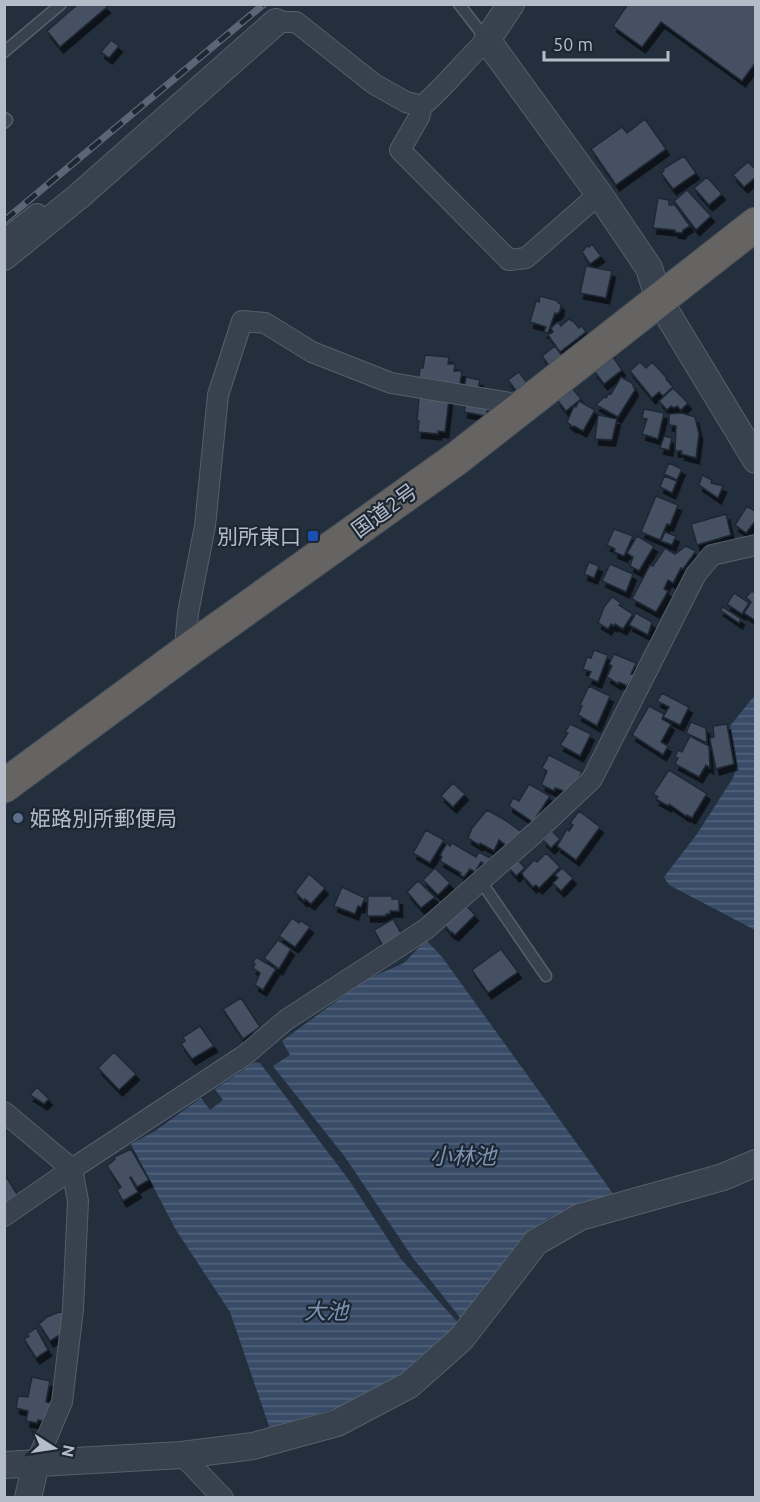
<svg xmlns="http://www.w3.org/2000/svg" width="760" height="1502" font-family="Ubuntu,'Noto Sans JP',sans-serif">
<defs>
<pattern id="water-rules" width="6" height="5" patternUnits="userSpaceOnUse" patternTransform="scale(1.5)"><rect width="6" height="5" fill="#394c67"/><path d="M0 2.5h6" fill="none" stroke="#53647b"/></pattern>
<filter id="shadow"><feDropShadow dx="3.5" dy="6" stdDeviation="0" flood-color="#0009"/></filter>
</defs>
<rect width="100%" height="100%" fill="#242f3e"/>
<path fill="url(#water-rules)" d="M755 695 756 930H755L669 885 664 877 697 834 733 778 737 766 730 726Z
M426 940 442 957 614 1195 548 1218 523 1237 462 1320 413 1258 345 1157 273 1066 290 1055 282 1041 365 980 404 963Z
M255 1062 260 1063 349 1180 401 1259 460 1325 408 1372 364 1399 270 1429 230 1312 176 1230 131 1144 155 1131 201 1098 210 1110 223 1100 215 1089Z"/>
<path fill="#455162" stroke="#1f2835" stroke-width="1.5" filter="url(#shadow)" d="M78 4H104L107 7 60 47 47 31Z
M628 4H756V62L742 81 661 22 642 47 613 26Z
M111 40 119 46 109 58 101 52Z
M645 119 666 149 616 185 591 149 622 127 627 133Z
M684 156 696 173 673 189 661 173 664 171 663 169Z
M748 162 756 170V177L744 187 733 175Z
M707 177 722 194 709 205 694 188Z
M687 190 711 216 696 230 674 201Z
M658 198 669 200V205H675L690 226 683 230 682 233 675 232V230L653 228Z
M592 244 601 256 590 264 582 252 588 245 589 247Z
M586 266 612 271 606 298 580 293Z
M540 296 558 301V303L561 304 560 311 557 314 555 313 548 333 544 332 546 327 530 322 536 301 539 302Z
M569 319 574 322 579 328 582 326 586 332 560 352 548 335 553 332 551 328 554 325 558 322 561 326Z
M555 346 563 357 550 367 542 356Z
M425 355 449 357 448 364H455L454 371H462L460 383 465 384 466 377 480 380 478 390 418 383 420 368H423Z
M613 357 622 370 604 384 594 371Z
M640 362 646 368 652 362 667 378 666 379 673 387 663 396 659 392 652 398 630 371Z
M519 372 528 384 517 392 508 380Z
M621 377 632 383 635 390 618 417 596 405 604 397 606 398 609 393 611 394Z
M673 388 688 403 681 410 677 406 674 408 671 406 667 410 659 401Z
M573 389 581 399 566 411 557 400Z
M419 396 449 399 445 432 438 431V434L418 432 419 421H417Z
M467 398 489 403 486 416 464 412Z
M579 401 595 410 583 431 574 426 573 427 567 422 574 406 576 407Z
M644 409 664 413 658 439 642 434 647 419 642 418Z
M682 413 695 417 699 434 696 458 681 454 682 451H675L676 426 669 425V414Z
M598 415 617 419 612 440 595 439Z
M664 436 672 438 669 450 660 448Z
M669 463 682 469 677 480 664 474Z
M702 475 712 480 711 483 723 486 718 498 699 485Z
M664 476 677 481 672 493 660 487Z
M656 496 678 505 670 525 667 524 660 540 641 532Z
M747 506 756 512V520L746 533 735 525Z
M726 514 731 535 697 545 691 524Z
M614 529 633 536 624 556 614 552 615 549 607 545Z
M665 532 676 536 672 545 661 541Z
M637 536 654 546 639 571 630 566 633 557 627 553Z
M686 546 696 551 683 569 681 568 673 583 668 580 664 589 668 591 656 612 632 599 650 565 653 566 665 548 675 554Z
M589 562 599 566 594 578 584 574Z
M610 564 633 574 626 592 602 581Z
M752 591 756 594V621L744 613 751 602 746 597Z
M734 593 749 603 742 614 727 604Z
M612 597 621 603 619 605 633 614 623 629 615 624 614 626 611 624 608 629 598 623 604 607Z
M723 607 741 619 739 623 720 610Z
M636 613 652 622 648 635 629 625Z
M594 650 608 655 598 682 588 678 591 672 583 669 587 657 591 658Z
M614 654 636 663 631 674 634 675 627 686 619 682 618 684 607 677 612 666 609 664Z
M589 686 610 696 597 726 578 715 582 706 580 705Z
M662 693 689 707 680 725 663 717 669 707 657 701Z
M649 706 664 714 662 719 671 724 661 742 668 746 663 755 632 735Z
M691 722 706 728 707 743 686 733Z
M570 724 591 734 580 756 560 745 568 733 565 732Z
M727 724 734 764 716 769 710 740V738L714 737 713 726Z
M690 736 709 746 710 768 706 765 699 777 675 764 678 758 675 757 678 750 682 752Z
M549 755 582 772 571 790 567 792 555 788 554 791 542 785V783L547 771 542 768Z
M669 770 706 793V795L692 818 687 815 686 816 669 804 668 806 656 799 658 797 653 794Z
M453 783 465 794 453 807 441 796Z
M529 784 550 796 533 822 509 806 513 798 519 801Z
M487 810 505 820 523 833 507 846 499 840 494 851 480 843 479 845 468 838 472 828Z
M579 811 600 827 576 860 557 846 567 829 569 831 573 825 570 823Z
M426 830 444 840 430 863 413 853Z
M552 831 560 839 551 848 543 840Z
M447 843 450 846 452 843 476 857 479 852 490 858 486 865 481 862 475 872 470 869 464 877 460 875 461 873 440 861 442 857 440 855Z
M546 853 560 867 539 888 536 885 533 887 523 876 522 873 534 860 537 862Z
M517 859 525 868 516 876 508 867Z
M435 868 450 883 438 895 423 880Z
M562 868 573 878 561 891 553 883 558 878 555 875Z
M309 874 325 888 311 904 305 899 304 901 295 892Z
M418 881 435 897 421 908 407 892Z
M342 887 365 898 361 907 358 906 355 914 334 906Z
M368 896H392V899H399V911H390V914H386V916H367Z
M463 902 475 915 455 935 452 932 451 933 443 923Z
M292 918 299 923 300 920 310 927 295 947 279 936Z
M393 919 402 935 383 946 374 930Z
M278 940 291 949 279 969 264 958Z
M501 949 518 972 488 993 472 970Z
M256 957 276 969 263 990 255 985 260 973 253 968 255 964 253 962Z
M241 998 260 1027 243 1039 223 1009Z
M200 1026 214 1046 192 1059 181 1044 185 1041 183 1037Z
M114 1052 136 1074 119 1090 98 1068Z
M37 1087 49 1099 44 1104 30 1095Z
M131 1149 149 1180 137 1187 131 1177 130 1178 138 1192 123 1201 117 1190 121 1187 107 1166 115 1159 114 1157Z
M7 1178 17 1194 16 1197 4 1205V1180Z
M61 1311 64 1316 62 1317 64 1320 62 1322 65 1331 50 1341 39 1324 47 1317Z
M36 1328 48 1350 36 1358 24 1339 29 1336 27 1334Z
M32 1377 50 1381 46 1402 51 1403 47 1422 38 1420 37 1423 26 1421 28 1411 16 1408 18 1396 28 1397Z"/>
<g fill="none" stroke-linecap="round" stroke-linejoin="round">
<g stroke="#565f6c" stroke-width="13">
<path id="service" d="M459 4 486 39
M4 52 61 4
M4 118 7 120 4 123
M480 880 546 976"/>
</g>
<g stroke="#565f6c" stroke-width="22">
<path id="minor" d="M276 22H296L374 84 406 102 422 106C446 86 464 61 487 40
M422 106 419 117 400 150 509 260 526 258 599 194
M4 240 37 214
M191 648 186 636 188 613 205 526 218 395 242 321 265 323 312 352 391 383 505 402 520 406
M4 1112 72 1169 78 1201 73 1309 62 1402 36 1463
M4 1216 72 1169 245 1055 286 1020 426 929 537 831 592 779 696 574 712 555 756 545
M182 1455 223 1498"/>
</g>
<g stroke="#565f6c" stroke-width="28">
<path id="tertiary" d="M511 4 487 40 599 194 649 268 659 300 756 460
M4 257 79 196 276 22
M4 1465 182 1455 253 1446 337 1423 409 1385 461 1339 536 1242 580 1217 723 1177 756 1163
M28 1498 36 1463"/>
</g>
<g stroke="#434c59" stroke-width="35">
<path id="trunk" d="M4 786 191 648 456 459 756 224"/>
</g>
<use href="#service" stroke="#38414e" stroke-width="10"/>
<use href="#minor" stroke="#38414e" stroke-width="20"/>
<use href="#tertiary" stroke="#38414e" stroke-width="26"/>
<use href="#trunk" stroke="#656462" stroke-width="33"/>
<g stroke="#5a6575" stroke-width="7">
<path id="rail" d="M4 221 264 4"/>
</g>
<use href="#rail" stroke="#1d2633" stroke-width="4.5" stroke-dasharray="14" stroke-linecap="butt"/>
</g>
<rect fill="#1a4fb4" stroke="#1d2633" stroke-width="2" x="307" y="530" width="12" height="12" rx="3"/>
<circle fill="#5c6f8a" stroke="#1d2633" stroke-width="2" cx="18" cy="818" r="6"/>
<g text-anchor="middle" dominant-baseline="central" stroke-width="4.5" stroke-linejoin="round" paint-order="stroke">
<g font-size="21" fill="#b4bcc9" stroke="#1d2633">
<text transform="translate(384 510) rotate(-36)">国道2号</text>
</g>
<g font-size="21" fill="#b4bcc9" stroke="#1d2633" text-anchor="end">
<text x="301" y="536">別所東口</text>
<text x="30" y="818" text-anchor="start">姫路別所郵便局</text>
</g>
<g font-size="22" font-style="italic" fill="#7c92b1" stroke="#1d2633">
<text x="463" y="1155">小林池</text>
<text x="326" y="1310">大池</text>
</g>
</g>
<rect width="760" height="1502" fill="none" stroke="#b4bcc9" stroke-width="12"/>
<g transform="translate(54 1448) rotate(102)" stroke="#1d2633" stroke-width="4.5" paint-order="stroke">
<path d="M0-4.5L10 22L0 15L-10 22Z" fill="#b4bcc9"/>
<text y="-9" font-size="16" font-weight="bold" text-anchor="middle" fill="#b4bcc9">N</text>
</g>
<path d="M544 51v9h124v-9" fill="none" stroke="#b4bcc9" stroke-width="3"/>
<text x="553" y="51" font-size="18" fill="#b4bcc9" stroke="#1d2633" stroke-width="4.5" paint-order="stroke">50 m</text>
</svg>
